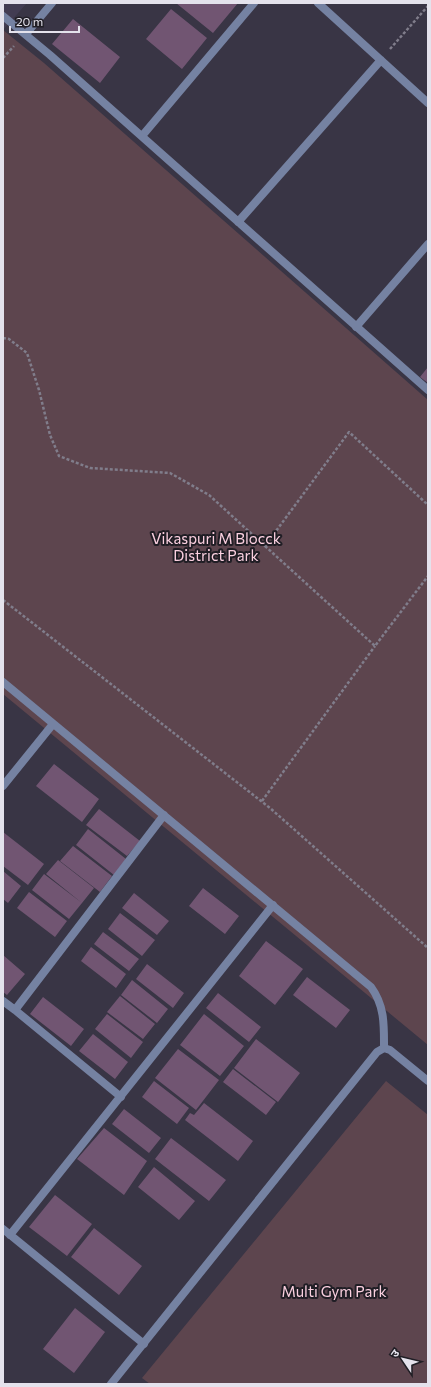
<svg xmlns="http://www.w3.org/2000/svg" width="431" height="1387" font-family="Commissioner,'Noto Sans Devanagari',sans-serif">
<rect width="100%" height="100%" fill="#393545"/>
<path fill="#423c52" d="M3 3H27L3 30Z"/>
<path fill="#5d454e" d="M3 30 44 63 428 400V1045L3 694Z
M386 1081 428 1115V1384H150L142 1378Z"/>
<path fill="#715572" d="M176 3H238L213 33Z
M171 9 207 38 182 69 146 39Z
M73 19 120 57 100 83 52 44Z
M428 367V383L420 377Z
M54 764 99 799 82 822 36 786Z
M99 809 140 841 127 856 86 825Z
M88 829 126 859 114 875 76 845Z
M3 832 44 864 28 885 3 866Z
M73 846 112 876 100 892 60 861Z
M58 860 94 888 82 903 46 874Z
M3 871 21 886 8 903 3 899Z
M44 874 82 903 69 919 32 890Z
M203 888 239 916 225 934 189 906Z
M29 892 67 921 55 937 17 908Z
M134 893 169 921 157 935 122 908Z
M120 913 155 940 142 956 108 929Z
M103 932 139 959 129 971 94 944Z
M266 941 303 969 275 1005 239 976Z
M91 947 126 974 116 988 81 961Z
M3 955 25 974 7 995 3 992Z
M147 964 184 993 173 1008 136 979Z
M307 977 350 1010 336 1028 293 995Z
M132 980 168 1009 157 1023 121 995Z
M218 993 261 1027 249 1042 206 1008Z
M120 996 155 1024 143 1039 107 1012Z
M43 997 84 1029 71 1046 30 1014Z
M107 1014 143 1042 131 1058 95 1029Z
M204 1014 244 1046 220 1076 180 1045Z
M93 1034 128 1062 115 1079 79 1051Z
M256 1039 300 1073 278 1102 234 1068Z
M178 1049 219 1080 196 1110 155 1078Z
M233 1069 276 1102 266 1115 223 1082Z
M154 1081 189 1108 177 1124 142 1097Z
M204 1103 253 1141 238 1161 185 1120 190 1113 194 1115Z
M124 1109 161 1138 149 1153 112 1124Z
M104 1128 147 1161 124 1195 77 1159Z
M171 1138 226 1180 209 1201 155 1159Z
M154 1167 195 1201 179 1220 138 1187Z
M55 1195 92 1224 67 1256 29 1227Z
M94 1228 142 1266 119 1295 71 1257Z
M75 1308 105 1332 74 1373 43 1349Z"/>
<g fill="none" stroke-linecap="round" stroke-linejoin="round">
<path stroke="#807d8b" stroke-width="2.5" stroke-dasharray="3 2" stroke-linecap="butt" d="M390 49 428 6
M3 58 14 46
M3 338 9 339 27 353 39 390 50 435 59 456 90 468 170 473 209 495 265 546 349 432 428 505
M265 546 375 646 428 576
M3 600 270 808 428 948
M262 801 375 646"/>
<path stroke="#7582a2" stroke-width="8" d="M318 3 428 103
M3 16 50 55 428 390
M26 34 52 3
M142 136 254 3
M238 222 381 60
M356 327 428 244
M3 682 371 987C385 1006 384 1026 384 1048
M3 786 53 724
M3 1001 15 1010
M121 1097 15 1010 164 815
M3 1229 144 1344
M10 1235 273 905
M111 1384 377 1052 384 1048 390 1050 428 1081"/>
</g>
<g text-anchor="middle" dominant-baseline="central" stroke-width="4" stroke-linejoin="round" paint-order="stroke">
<g font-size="15" fill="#fbd0e0" stroke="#201e25">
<text x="216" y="538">Vikaspuri M Blocck<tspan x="216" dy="17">District Park</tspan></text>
<text x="334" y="1291">Multi Gym Park</text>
</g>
</g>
<rect width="431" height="1387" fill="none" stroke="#e4e2ec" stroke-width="8"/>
<g transform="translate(403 1359) rotate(305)" stroke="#201e25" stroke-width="3" paint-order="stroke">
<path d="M0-3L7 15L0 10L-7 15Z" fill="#e4e2ec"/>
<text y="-6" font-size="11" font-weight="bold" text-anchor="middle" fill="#e4e2ec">उ</text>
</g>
<path d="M10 26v6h69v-6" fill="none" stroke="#e4e2ec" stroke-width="2"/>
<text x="16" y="26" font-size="12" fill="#e4e2ec" stroke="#201e25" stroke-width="3" paint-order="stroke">20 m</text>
</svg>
